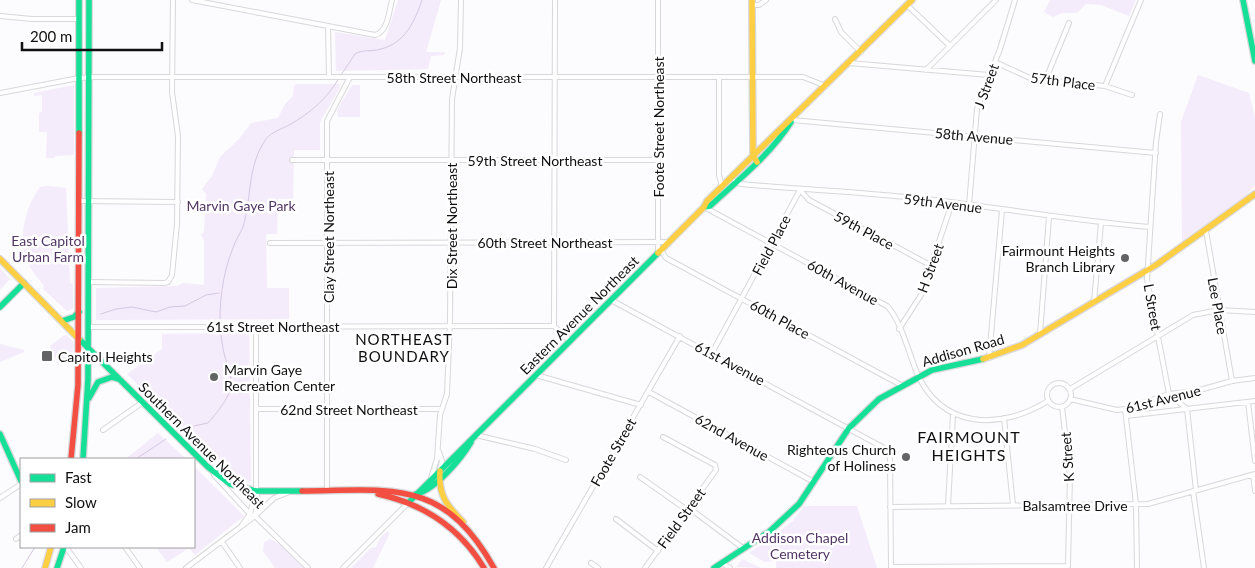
<svg xmlns="http://www.w3.org/2000/svg" width="1255" height="568" font-family="Lato,sans-serif">
<rect width="100%" height="100%" fill="#fcfbfd"/>
<path fill="#f4ebfb" d="M398 0H441L426 52H445L444 55 431 56 428 69 336 71 335 32 385 40Z
M1050 0H1136L1129 16 1101 5 1086 4 1077 13H1062L1053 17 1044 12Z
M1198 75 1249 93 1255 118V185L1247 195 1182 241 1181 122Z
M296 84H340L339 89 320 122V150H294L293 199H278L277 234H266L267 288H289V319L96 320V288L178 286 183 283 204 285V240L201 235 204 232 206 194 202 189 212 176 220 157 239 139 251 123 278 118 285 104 293 96 294 86Z
M74 85V155L55 156 54 158H46L47 132H39V113L42 112V95L34 96V93Z
M352 85H360V117H338L337 110Z
M48 186 66 188 70 283 73 284V308L67 311 43 289 44 286C38 278 30 269 26 259 18 235 26 206 40 187Z
M0 268 10 279 0 290Z
M249 333 251 481 248 482 222 469 127 374 162 349V334Z
M67 335 74 343 72 358 58 364 50 346 63 336Z
M0 344 24 350V352L0 362Z
M158 433 186 459H124L128 457Z
M194 466 244 516 195 555 189 548 167 562 156 547H194Z
M804 506H857L877 568H776V561L765 562 749 553 793 521Z
M388 531 389 535 373 568H351L371 548 376 547 380 538Z
M270 539 281 545 303 568H275L263 551 264 542Z
M742 559 761 568 736 567Z"/>
<g fill="none" stroke-linecap="round" stroke-linejoin="round">
<path stroke="#d6c8e2" stroke-width="1" d="M341 75 355 54C363 49 372 52 381 49 405 43 415 21 422 0
M101 314 116 309 132 307 156 312 170 307 185 306 206 295 219 293
M220 319C220 295 224 270 233 248 235 241 240 234 243 227 252 197 247 166 266 139 271 132 282 129 289 125 309 114 328 98 339 78
M187 430 194 426 208 423C248 377 225 382 221 334
M136 459 166 439
M22 568 35 547"/>
<g stroke="#d8d7d9" stroke-width="6">
<path id="street" d="M192 0 375 35C388 32 389 11 392 0
M658 0V253
M752 5H759L766 0
M907 5 950 46
M0 16 32 19H79
M835 19 841 32 861 52
M328 26 329 77
M995 62 1032 79 1105 86 1132 95
M849 63 989 75
M926 70 996 0
M719 77V175L722 186
M1045 81 1069 23
M1105 86 1141 0
M0 93 79 78 96 77H803L826 86
M1160 114 1156 142 1147 279 1169 394 1187 409 1196 490
M792 120 1156 153
M292 160H658
M735 181 741 184C806 190 871 192 935 200 1007 209 1078 221 1150 227
M800 190 809 200 932 266
M79 201 178 202
M969 205 977 109 1000 49 1015 0
M704 207 887 306C901 320 909 354 917 373 942 430 1001 430 1048 401
M1206 231 1232 381
M270 243 668 242
M661 250 666 258 901 385
M88 282 164 283 168 282 172 275 177 224 178 136 172 92 173 0
M611 300 886 449 890 459 891 568
M1094 302 1101 223
M554 326 555 0
M89 327 554 326 570 341
M899 329 921 295 952 203
M1040 334 1049 217
M712 353 800 190
M989 358 1002 210
M536 375 641 405
M1047 395a12 12 0 1 1 24 0a12 12 0 1 1-24 0Z
M1070 389 1193 315 1219 310 1255 312
M649 392 814 482
M1070 399 1117 410 1125 409 1169 394 1196 391 1232 381 1255 378
M1248 402 1255 461
M1062 407 1070 474 1068 566
M256 409H441
M1125 409 1136 504 1137 568
M1126 416 1255 401
M1004 418 1013 505
M103 430 143 402
M476 435 535 449 566 460
M439 452 442 461 440 469
M214 475 250 514 255 516 308 568
M1253 475 1255 491
M640 477 687 510
M431 478 437 459 440 415 447 394 450 320 452 99 460 48 461 0
M327 491V121L350 77
M1193 491 1204 568
M0 498 21 484
M948 505 953 415
M890 507 1148 504 1255 474
M689 508 743 548
M255 516 258 500 256 491
M616 519 658 551
M242 525 250 514 256 491V326
M16 539 21 535
M222 542 240 568
M66 547 81 568
M125 547 140 568
M591 563 598 568
M722 563 730 568
M891 567 1068 566
M186 568 255 516 274 498 287 493
M343 568 409 502
M546 568 680 336
M645 568 716 470 715 465 663 437"/>
</g>
<g stroke="#d8d7d9" stroke-width="8">
<path id="fast" d="M1243 0 1255 61
M79 133V0
M704 207 710 206C739 179 770 155 791 122
M0 307 24 283
M62 321 74 317 79 312
M79 339 208 467 230 484 256 491H302
M89 398 98 382 112 377 119 379
M0 434 21 481
M83 459 88 379 89 0
M416 494C435 490 461 459 471 442
M409 502 658 253
M57 568 64 547
M714 568 770 531 799 504 849 428 879 399 932 370 983 359"/>
</g>
<g stroke="#d8d7d9" stroke-width="8">
<path id="slow" d="M752 0 753 155 757 162
M658 253 704 207 707 201 912 0
M0 259 79 339
M983 359 1022 345 1156 265 1255 194
M440 471C438 495 447 506 463 522
M45 568 51 547"/>
</g>
<g stroke="#d8d7d9" stroke-width="8">
<path id="jam" d="M71 459 78 385 79 133
M302 491C392 490 444 478 494 568
M378 494C424 504 460 528 484 568"/>
</g>
<use href="#street" stroke="#fffeff" stroke-width="4"/>
<use href="#fast" stroke="#16e098" stroke-width="5.5"/>
<use href="#slow" stroke="#ffcf43" stroke-width="5.5"/>
<use href="#jam" stroke="#f24e42" stroke-width="5.5"/>
</g>
<g fill="#636264" stroke="#fff" stroke-width="2">
<circle cx="1125" cy="258" r="5"/>
<rect x="41" y="350" width="12" height="12" rx="2.5"/>
<circle cx="214" cy="377" r="5"/>
<circle cx="906" cy="457" r="5"/>
</g>
<g text-anchor="middle" dominant-baseline="central" stroke-width="5" stroke-linejoin="round" paint-order="stroke">
<g font-size="14" fill="#100f11" stroke="#fff">
<text x="454" y="77">58th Street Northeast</text>
<text transform="translate(1063 81) rotate(7)">57th Place</text>
<text transform="translate(986 86) rotate(-70)">J Street</text>
<text transform="translate(658 127) rotate(-90)">Foote Street Northeast</text>
<text transform="translate(974 136) rotate(5)">58th Avenue</text>
<text x="535" y="160">59th Street Northeast</text>
<text transform="translate(943 203) rotate(7)">59th Avenue</text>
<text transform="translate(451 226) rotate(-90)">Dix Street Northeast</text>
<text transform="translate(864 230) rotate(28)">59th Place</text>
<text transform="translate(328 237) rotate(-90)">Clay Street Northeast</text>
<text x="545" y="242">60th Street Northeast</text>
<text transform="translate(771 245) rotate(-62)">Field Place</text>
<text transform="translate(930 268) rotate(-70)">H Street</text>
<text transform="translate(843 282) rotate(29)">60th Avenue</text>
<text transform="translate(1218 306) rotate(80)">Lee Place</text>
<text transform="translate(1153 307) rotate(80)">L Street</text>
<text transform="translate(579 315) rotate(-45)">Eastern Avenue Northeast</text>
<text transform="translate(780 319) rotate(29)">60th Place</text>
<text x="273" y="326">61st Street Northeast</text>
<text transform="translate(963 350) rotate(-16)">Addison Road</text>
<text transform="translate(730 363) rotate(28)">61st Avenue</text>
<text transform="translate(1163 399) rotate(-14)">61st Avenue</text>
<text x="349" y="409">62nd Street Northeast</text>
<text transform="translate(732 437) rotate(29)">62nd Avenue</text>
<text transform="translate(202 445) rotate(45)">Southern Avenue Northeast</text>
<text transform="translate(613 452) rotate(-60)">Foote Street</text>
<text transform="translate(1067 457) rotate(-94)">K Street</text>
<text x="1075" y="505">Balsamtree Drive</text>
<text transform="translate(681 518) rotate(-54)">Field Street</text>
</g>
<g font-size="14" fill="#513665" stroke="#fff">
<text x="241" y="205">Marvin Gaye Park</text>
<text x="48" y="240">East Capitol<tspan x="48" dy="16">Urban Farm</tspan></text>
<text x="800" y="537">Addison Chapel<tspan x="800" dy="16">Cemetery</tspan></text>
</g>
<g font-size="14" fill="#100f11" stroke="#fff" text-anchor="end">
<text x="1115" y="250">Fairmount Heights<tspan x="1115" dy="16">Branch Library</tspan></text>
<text x="58" y="356" text-anchor="start">Capitol Heights</text>
<text x="224" y="369" text-anchor="start">Marvin Gaye<tspan x="224" dy="16">Recreation Center</tspan></text>
<text x="896" y="449">Righteous Church<tspan x="896" dy="16">of Holiness</tspan></text>
</g>
<g font-size="15" letter-spacing="1" fill="#100f11" stroke="#fff">
<text x="404" y="339">NORTHEAST<tspan x="404" dy="17">BOUNDARY</tspan></text>
</g>
<g font-size="16" letter-spacing="1" fill="#100f11" stroke="#fff">
<text x="969" y="436">FAIRMOUNT<tspan x="969" dy="18">HEIGHTS</tspan></text>
</g>
</g>
<rect x="20" y="458" width="175" height="90" fill="#ffffff" stroke="#9f9fa0"/>
<rect x="30" y="474" width="25" height="8" fill="#16e098" stroke="#9f9fa0"/>
<text x="65" y="483" font-size="15" fill="#100f11">Fast</text>
<rect x="30" y="499" width="25" height="8" fill="#ffcf43" stroke="#9f9fa0"/>
<text x="65" y="508" font-size="15" fill="#100f11">Slow</text>
<rect x="30" y="524" width="25" height="8" fill="#f24e42" stroke="#9f9fa0"/>
<text x="65" y="533" font-size="15" fill="#100f11">Jam</text>
<path d="M22 42v8h140v-8" fill="none" stroke="#100f11" stroke-width="2.5"/>
<text x="30" y="42" font-size="15" fill="#100f11" stroke="#ffffff" stroke-width="4" paint-order="stroke">200 m</text>
</svg>
